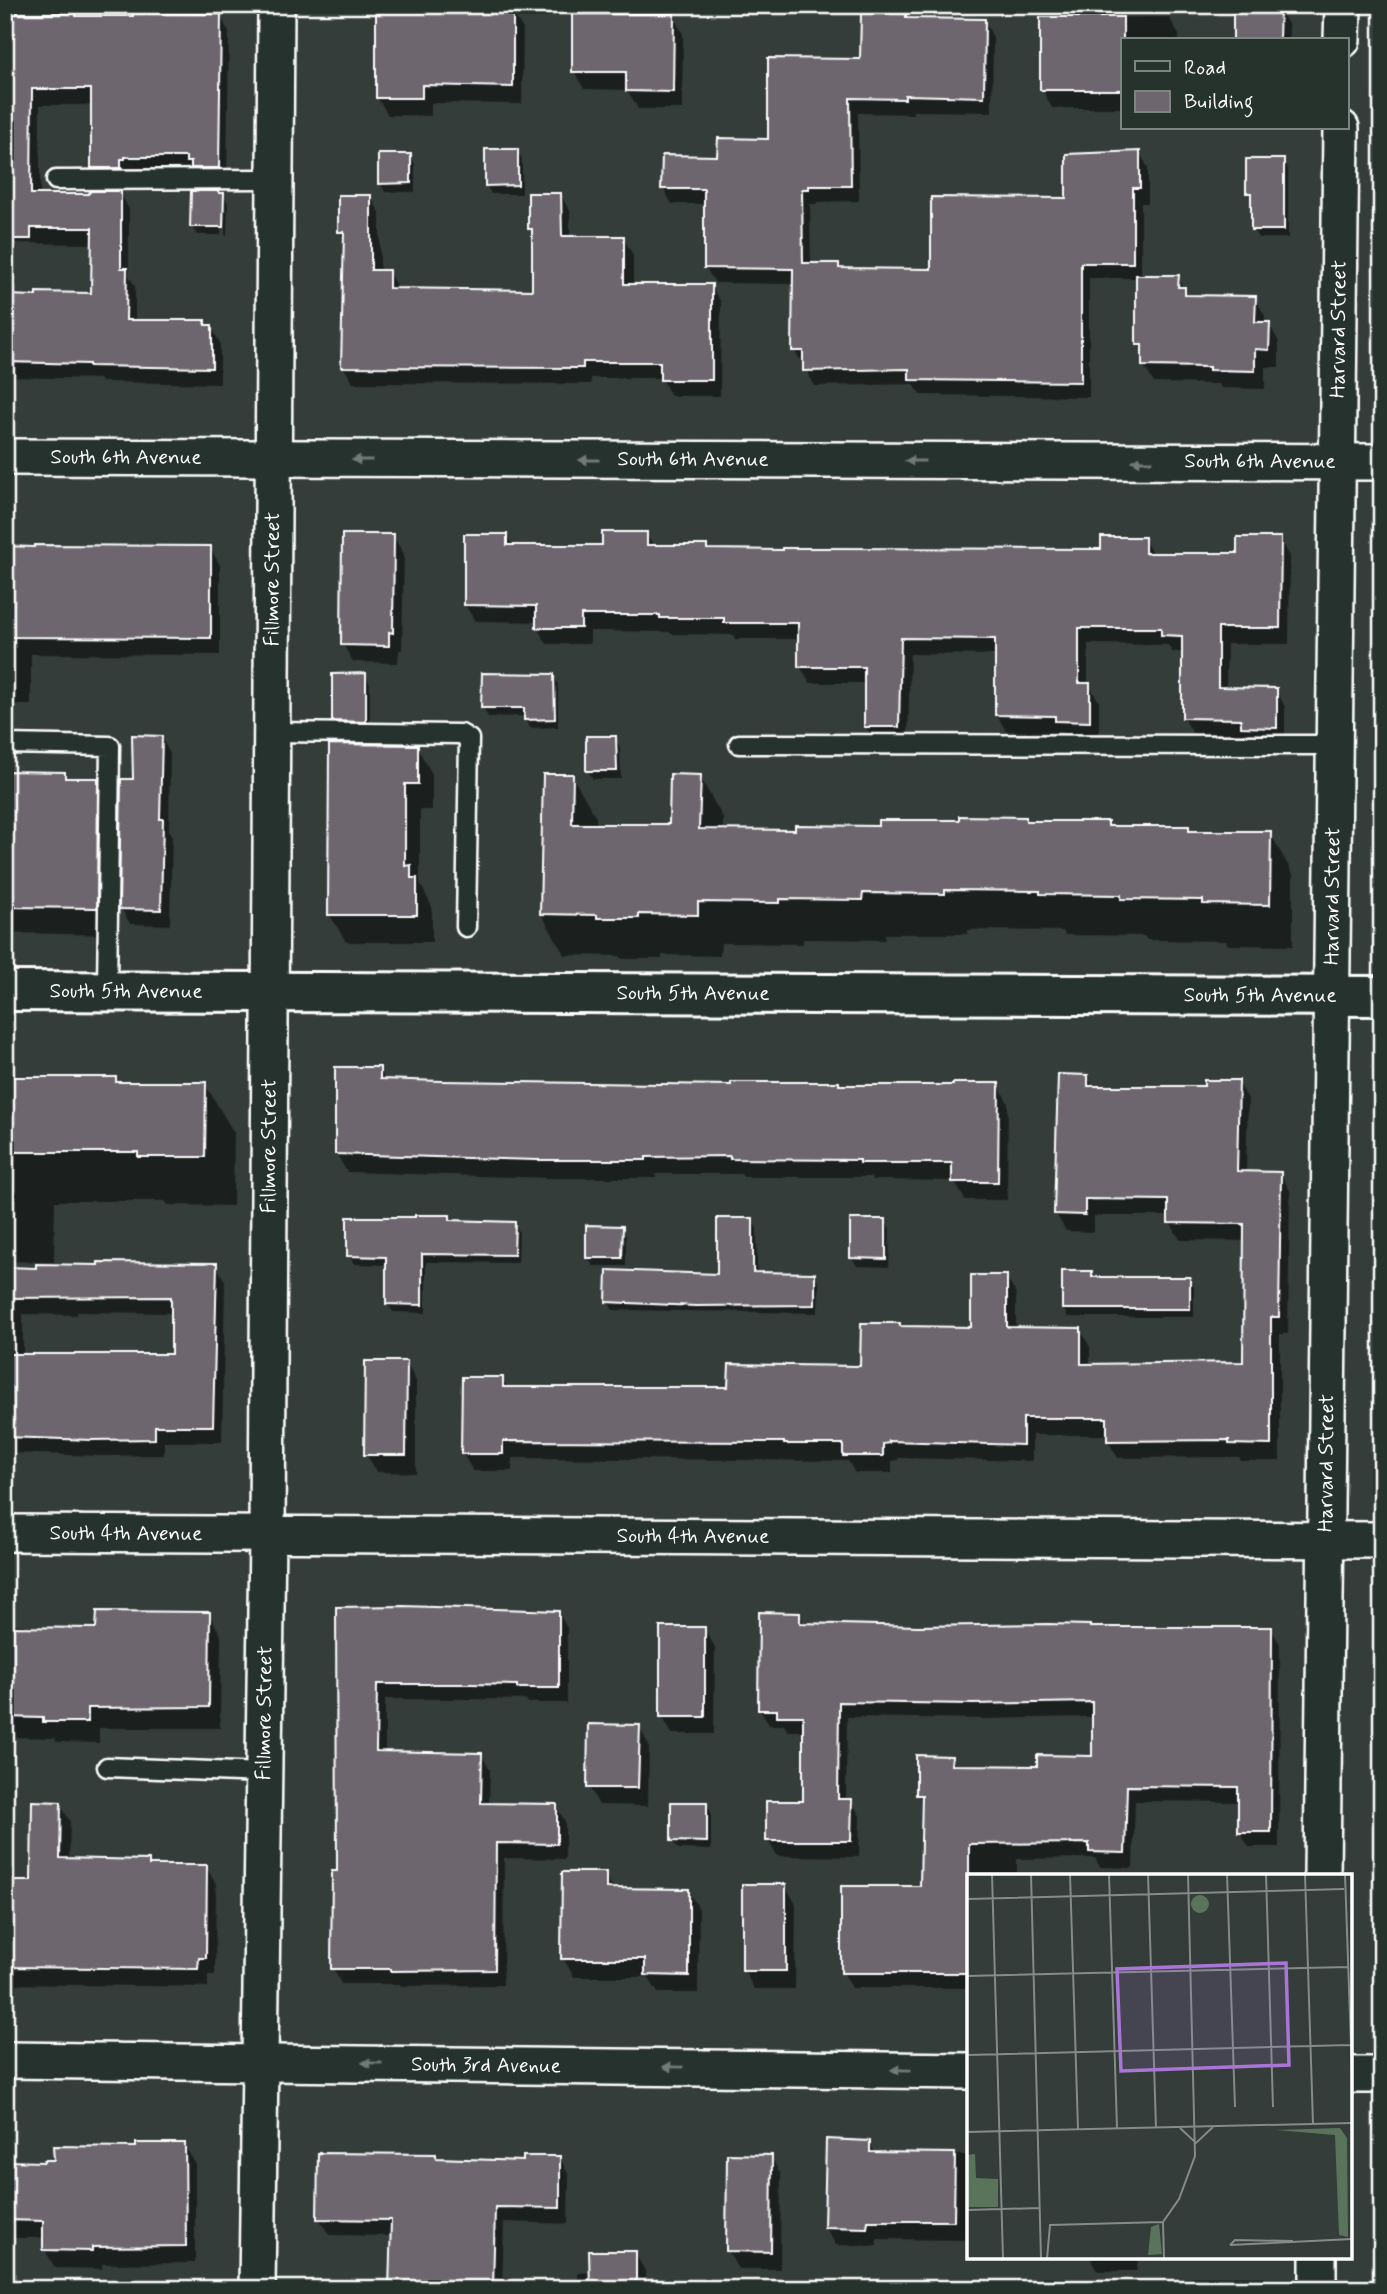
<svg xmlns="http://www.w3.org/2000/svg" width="1387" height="2294" font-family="Mynerve,sans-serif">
<rect width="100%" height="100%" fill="#343d3a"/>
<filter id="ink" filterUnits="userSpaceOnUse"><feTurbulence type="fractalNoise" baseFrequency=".0143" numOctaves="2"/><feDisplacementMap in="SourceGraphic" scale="14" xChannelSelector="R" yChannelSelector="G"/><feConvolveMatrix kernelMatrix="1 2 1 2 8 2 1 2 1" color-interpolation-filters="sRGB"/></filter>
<g filter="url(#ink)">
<path fill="#0007" fill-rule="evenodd" d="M378 5H424L427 10 512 11 523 29 522 104 431 103V116L388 115 377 97Z
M1235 8H1279L1289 26V40H1235Z
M5 14 77 17 220 16 229 32 227 184H103L93 168V105H40V195L89 196 120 193 129 209V276L135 286V321H204L207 327H211L220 343V384L101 382 99 379 5 377V297L92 295 93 244 5 243Z
M905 15 908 20 984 21 993 37 992 112 913 111V114L858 113 859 201 817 202V204H810L811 265H838L841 270H933L1068 200 1140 153 1148 168V203H1141V276L1178 277 1188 297 1255 298 1265 316V324H1269L1279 342V367H1265V389L1221 388 1219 384 1154 383 1143 365 1144 354 1138 344V278H1089V397L920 395 914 384 814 386 805 366 794 351V284L715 283 706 268V204H672L663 188 719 157 770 141 862 60Z
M673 16 683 34 682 109H638L627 90 584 89 574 71Z
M1169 17 1179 35V40H1123V108H1052L1042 89V18Z
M517 151 522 159V194H491L486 185Z
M410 156 415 164V192H385L380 183Z
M1283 160 1288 169V238H1258L1253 229V200L1248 192Z
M560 194 570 211V238H623L633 255V285L711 286 721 302 720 396H671L661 378H591V384L353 383 343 366 345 241 340 231 370 196 380 213V272H388L399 290 534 292V237L530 229Z
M219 195H223L228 203 227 236 225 235V200L222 197 221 235H197L192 227Z
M646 534 654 546 706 547 708 551H1103L1144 539 1153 555H1238L1280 539 1290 556 1289 644H1227L1226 689 1276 690 1285 707V744L1252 743 1248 735 1193 734 1184 718V652H1172L1168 645 1088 644V684L1099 701V738H1066L1063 732 1006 731 997 715V655L910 654 908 744 875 743 866 727V683H810L800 666V639H735L733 635 671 634 670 632 590 631V644H547L537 628V622L475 621 465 605 506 535 513 546 604 547Z
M393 536 404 554 402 650H399L398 663 353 662 343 644Z
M5 548H210L220 565V655L31 654V705H5Z
M365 675 370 684V730L339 729 334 721Z
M553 675 558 684V727L530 728 525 716 488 717 483 708Z
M161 737 170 754 169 831 172 837 170 925 130 924 121 908 134 781Z
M615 738 620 747 621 779H593L588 771Z
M417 747 432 774V810H420V883L432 907V942H346L330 915Z
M5 773 64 774 67 779 97 780 113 807 111 935 12 933 5 921Z
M572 776 596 817V826H671L700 777 723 818V831H797L1025 819 1028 822 1107 823 1109 827 1188 828 1191 833H1270L1293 874V946L1228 945 1226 941 1147 940 1144 936 1065 935 1063 931 968 930V934H885V940L803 939V944L721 943 720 956 662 955V959H622L620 956 565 955 541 914Z
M379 1069 386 1081 840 1087 998 1085 1008 1103 1007 1200H965L954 1181 872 1180 871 1177H743L741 1174H656V1178H547L347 1172 336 1153Z
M1087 1077 1094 1088H1206L1238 1082 1248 1099 1246 1173H1280L1290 1191 1288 1334H1280V1461H1241L1239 1457 1118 1458 1108 1441V1435H1032V1461L898 1458V1460L892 1461V1473H855L848 1461 512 1458V1471H473L463 1454 502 1379 508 1388 730 1389 862 1368 901 1328 973 1329 1006 1277 1016 1294V1329H1080L1090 1347V1366L1245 1364V1241L1180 1240 1170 1222V1216H1094V1232L1066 1231 1056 1214Z
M5 1078 115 1079 118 1083 205 1084 234 1133 233 1206 168 1205 165 1201H55L54 1262 5 1261Z
M449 1217 452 1222 514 1223 519 1232 518 1263 426 1262V1313L393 1312 388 1304V1265L354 1264 349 1255Z
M752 1220 757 1229V1274L814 1275 819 1283 818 1313 613 1310 608 1302 719 1276Z
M885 1221 890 1229 889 1267 857 1266 852 1258Z
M622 1228 626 1236V1266H593L588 1257Z
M216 1265 225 1281 222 1442H164V1455L102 1456 5 1453V1269ZM77 1312 173 1313 172 1355 28 1356 23 1353V1314L77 1315Z
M1091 1273 1094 1278H1189L1194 1287V1317H1068L1063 1309Z
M406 1363 416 1381V1473L377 1472 366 1454Z
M338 1609H510L512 1612H558L567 1628V1703H528L526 1700 479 1699H385V1753L481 1754 490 1770 489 1805 556 1806 565 1821V1859L504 1858 503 1985 401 1986 400 1984H341L333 1968 339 1873Z
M209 1614 221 1635 220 1728H99V1743L57 1742 55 1738 5 1737V1624L24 1625 26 1629 98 1630Z
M799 1614 805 1625 1271 1629 1280 1644 1279 1847H1249L1240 1832 1239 1802 1135 1801 1133 1868 1100 1867 1095 1858 1017 1859V1876H969V1988H852L843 1972 922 1887 924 1805 918 1794 951 1757 956 1767 1038 1768 1093 1757 1094 1717 984 1719 847 1717 846 1800H851L860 1816 859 1857 777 1856 768 1840 805 1803V1731H788L784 1725H769L760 1709Z
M704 1629 715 1647 714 1734H672L662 1716Z
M639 1727 649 1745 648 1806 599 1805 589 1787Z
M60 1804 70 1821 69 1860 148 1861 151 1866 206 1867 216 1884 215 1975H208V1987L5 1984V1882L32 1883Z
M706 1804 711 1812V1850L678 1849 673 1841Z
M605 1874 614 1890 688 1891 699 1909 698 1993H658L648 1977H574L563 1958Z
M785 1886 796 1904 795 1989H754L744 1970Z
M869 2142 876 2154 969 2155V2240L877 2239V2246L836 2245 825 2227Z
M184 2145 195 2163V2263L102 2264V2269L55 2268 45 2250V2238H15L5 2220V2163L45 2164 138 2149Z
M435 2156 438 2160 525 2163 559 2158 569 2174 568 2224 504 2222 502 2289H377V2287L391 2286 393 2236 329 2235 319 2218Z
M771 2157 781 2175 780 2269H738L728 2251Z
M635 2253 645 2271V2289H578V2273L591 2272Z
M1090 2257H1138L1137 2271H1098Z
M1229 2282H1262L1265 2289H1229Z
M175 2286H206L207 2289H175Z"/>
<path fill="#6d666e" stroke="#fff" stroke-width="2" d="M376 5 513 9V87L422 85V98H376Z
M1233 6H1280L1279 40H1233Z
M5 13H76V16H133V13L221 14 219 168H191V162H186V157H125V159H121V168H91V89H32L31 194H88L91 191H121V268H127L126 320H205V325H212V368L89 366V364L5 362V295L36 296V292L91 293 92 228H31V239H5Z
M861 13H906V18L985 19 984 97 905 95V99L850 98 851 186H809V189H802L803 263H839V268L931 269V197L1066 198V154L1140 151V188H1133V263H1081V382L909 380V369L803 371V351H792L793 269 704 268V189H661L662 155 717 156 718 138 768 139V58L860 59Z
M572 14H674L673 92 626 91V72H572Z
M1040 17H1123V90H1040Z
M485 149H518V185L485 186Z
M378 154H411V183L378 184Z
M1246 159H1284V230H1251V193H1246Z
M191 191H219V193H224L223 227H190Z
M528 193H561L562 236H624V284H712V380H660V362H583V368L341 367 344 232H338V195H371V270H389V288L532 290V229H528Z
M1136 275H1179L1178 287H1185V295L1256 296 1255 322H1270L1269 350 1255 349V371L1209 370V367L1142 366V345H1136Z
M602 532H647V545H707V549L782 550V548H826L1101 549V537H1145V553H1237V537H1281L1280 628H1218V687L1277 688V728L1241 727V719L1182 718V636L1161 635V628H1079V683H1090V722L1055 721V716L995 715V639L901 638 899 727H864V667H798V623H724V618H660V615H581V628H536V606L464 605V534H507V545H602Z
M342 534H394L393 633 389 632V646L341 645Z
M34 545 211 546V638L5 637V546L34 547Z
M366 673V722L332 721V674Z
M482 673 554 674 555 719 524 720V708H481Z
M132 735 162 736 160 819H163L161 910 119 909 121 779H133Z
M586 736H616L617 771H586Z
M329 744 418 745V784H405V866L411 865V878H417V915H328Z
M5 771 65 772V778H98L97 908 5 907Z
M543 774H573L572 824H669L670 774 701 775 699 829 795 830V825L878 826V820H959V816L1026 817V821H1108V826H1189V831H1271L1270 905 1203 904V900L1121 899V895L1040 894V891L945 890V894L863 893 862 900 780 899V903L698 902V915L639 914V918H597V915L540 914Z
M335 1067H380V1079L442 1081 731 1085V1082H839V1085H953V1083H999L998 1182H952V1163H860V1160L730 1159V1156L646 1157V1160H536L335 1154Z
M1058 1074 1088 1075V1086H1204V1080H1239L1237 1171 1281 1172 1279 1317H1271V1445L1229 1444V1440L1107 1441V1418H1023V1445L889 1441V1443L883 1444V1456H843V1444H784V1442L503 1441V1454H461L462 1377H503V1387H728L729 1364 860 1366 861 1323H900V1326L971 1327V1275H1007V1327L1081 1328V1364L1243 1362 1244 1224 1168 1223V1200L1085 1199V1215L1054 1214Z
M5 1077H116V1082H206L205 1157H138V1152H5Z
M415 1215H450V1220L515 1222 514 1255 422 1254V1305L386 1304V1257L347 1256V1217H415Z
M717 1218H753V1272L815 1273V1305L696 1306 606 1302 607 1270 717 1274Z
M850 1219H886V1259L850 1258Z
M586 1225 623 1226 622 1258H586Z
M98 1262 217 1263 213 1426H155V1439L92 1440 5 1437V1354H171V1297L5 1298V1267L36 1268V1264L98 1265Z
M1062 1271H1092V1277H1190V1309H1062Z
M365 1361H407L406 1455H364Z
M403 1606 559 1611V1688H517V1685L470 1684H377L376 1751 482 1753 481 1803 557 1804V1844L496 1843 495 1970 390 1971V1969H331L332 1871H337L336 1607Z
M97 1611 210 1612 209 1707 88 1708V1722H43V1718L5 1717V1627L96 1628Z
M759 1612 800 1613V1623L918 1626 1048 1624 1090 1625V1627H1272L1271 1832H1238V1787L1127 1786 1125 1853 1089 1852V1843L969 1844V1973H841V1886H920L922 1795H916V1755L952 1756 951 1765 1037 1766V1755L1092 1756V1702L974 1704 839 1702 838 1799H852L851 1841H766V1801H803V1716H777V1710H758Z
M660 1627H705V1717H660Z
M588 1724 640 1725 638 1788H587Z
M32 1801 61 1802 60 1858 149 1860V1865H207L206 1958H199L198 1969 5 1967V1881H31Z
M671 1802H707V1842L671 1841Z
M562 1872H606V1888L689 1889V1976L645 1975V1959H561Z
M742 1884H786V1971H742Z
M826 2139 870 2141V2152L955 2153 954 2221H868L867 2228 824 2227Z
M136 2143H185L186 2246 92 2247V2251L43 2250V2221L5 2220V2161L44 2162V2160H54L53 2146 136 2147Z
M318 2153 436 2154V2158L523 2161V2156H560V2208L495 2207 493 2289H389L391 2220 317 2219Z
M727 2154 772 2155 771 2252 726 2251Z
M589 2251H636V2289H590Z"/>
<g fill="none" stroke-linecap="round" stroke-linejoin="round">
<g stroke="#fff" stroke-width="23">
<path id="service" d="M56 180 275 179
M271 732 461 734 469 739 466 927
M5 744 110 746 107 991
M739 744 1334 745
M107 1767 264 1773"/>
</g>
<g stroke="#fff" stroke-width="40">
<g id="minor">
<path d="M1342 40 1343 5"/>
<path id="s1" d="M5 457 1382 462"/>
<path id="s2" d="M5 1533 1382 1540"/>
<path id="s3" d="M1322 1876 1341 128"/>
<path id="s4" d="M5 2060 969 2071"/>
<path d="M1350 2075H1382"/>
<path id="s5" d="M257 2289 267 1535 276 5"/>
<path d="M1318 2289V2257"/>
</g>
</g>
<g stroke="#fff" stroke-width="44">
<g id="tertiary">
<path id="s6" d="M5 991 1382 996"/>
</g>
</g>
<use href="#service" stroke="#26332d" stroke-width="18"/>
<use href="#minor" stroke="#26332d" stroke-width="35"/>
<use href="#tertiary" stroke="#26332d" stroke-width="38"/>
</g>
<defs><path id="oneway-solid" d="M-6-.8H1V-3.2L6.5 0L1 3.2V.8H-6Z" transform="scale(1.75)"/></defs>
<g fill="#727a76">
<use href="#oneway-solid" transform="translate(362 460) rotate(-180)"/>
<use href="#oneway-solid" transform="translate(589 460) rotate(-180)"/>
<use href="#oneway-solid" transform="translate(915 461) rotate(-180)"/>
<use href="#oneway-solid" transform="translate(1142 461) rotate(-180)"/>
<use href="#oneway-solid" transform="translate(372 2063) rotate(-179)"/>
<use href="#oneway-solid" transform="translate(673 2067) rotate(-179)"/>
<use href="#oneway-solid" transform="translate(901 2070) rotate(-179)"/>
</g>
</g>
<g text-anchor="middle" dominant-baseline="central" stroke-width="6" stroke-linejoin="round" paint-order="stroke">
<g font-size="21" fill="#fff" stroke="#26332d">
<text stroke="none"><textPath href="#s3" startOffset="1547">Harvard Street</textPath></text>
<text stroke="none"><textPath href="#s1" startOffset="121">South 6th Avenue</textPath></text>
<text stroke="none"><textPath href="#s1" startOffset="688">South 6th Avenue</textPath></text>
<text stroke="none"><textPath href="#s1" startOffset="1255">South 6th Avenue</textPath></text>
<text stroke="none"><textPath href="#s5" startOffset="1710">Fillmore Street</textPath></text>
<text stroke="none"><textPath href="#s3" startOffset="980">Harvard Street</textPath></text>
<text stroke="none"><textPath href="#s6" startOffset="121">South 5th Avenue</textPath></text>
<text stroke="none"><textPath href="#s6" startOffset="688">South 5th Avenue</textPath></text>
<text stroke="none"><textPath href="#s6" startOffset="1255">South 5th Avenue</textPath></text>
<text stroke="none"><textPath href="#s5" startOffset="1143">Fillmore Street</textPath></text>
<text stroke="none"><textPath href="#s3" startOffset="413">Harvard Street</textPath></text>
<text stroke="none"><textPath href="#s2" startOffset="121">South 4th Avenue</textPath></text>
<text stroke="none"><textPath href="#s2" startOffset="688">South 4th Avenue</textPath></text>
<text stroke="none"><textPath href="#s5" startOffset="576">Fillmore Street</textPath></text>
<text stroke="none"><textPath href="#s4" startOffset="481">South 3rd Avenue</textPath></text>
</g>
</g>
<g transform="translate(967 1874)">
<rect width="385" height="385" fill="#343d3a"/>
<path d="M224 30a9 9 0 1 1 18 0a9 9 0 1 1-18 0ZM373 254 380 264 381 363 372 361 368 261 309 256ZM8 280 9 304 31 305V333H0V281ZM192 350 195 380 181 381 184 353Z" fill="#59745b"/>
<path fill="none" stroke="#858b89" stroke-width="2" d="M25 0 36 385M64 0 74 385M103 0 111 255M142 0 150 254M181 0 189 254M260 0 268 233M299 0 306 233M338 0 346 250M378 0 385 200M0 25 377 15M0 102 381 93M0 181 383 171M213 254 229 269 246 253M0 258 385 249M0 336 72 334M196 348 212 325 228 282 221 0M196 348 197 385M263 371 385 365M263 371 268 366 326 367M80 385 83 351 196 348"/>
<path fill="#a976d5" fill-opacity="0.15" stroke="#a976d5" stroke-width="3.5" d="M319 89 322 191 154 197 150 95Z"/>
<rect width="385" height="385" fill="none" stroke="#fff" stroke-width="3.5"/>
</g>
<rect width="1387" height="2294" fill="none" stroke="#26332d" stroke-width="28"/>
<rect x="14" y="14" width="1359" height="2266" fill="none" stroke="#fff" stroke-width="2.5" filter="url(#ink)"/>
<rect x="1121" y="38" width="228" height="91" fill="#26332d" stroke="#7d8581" stroke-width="2"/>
<rect x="1135" y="61" width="35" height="10" fill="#26332d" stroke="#7d8581" stroke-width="2"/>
<text x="1184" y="74" font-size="21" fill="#ffffff">Road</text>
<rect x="1135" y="91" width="35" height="21" fill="#6d666e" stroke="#7d8581" stroke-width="2"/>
<text x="1184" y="108" font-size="21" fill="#ffffff">Building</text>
</svg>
